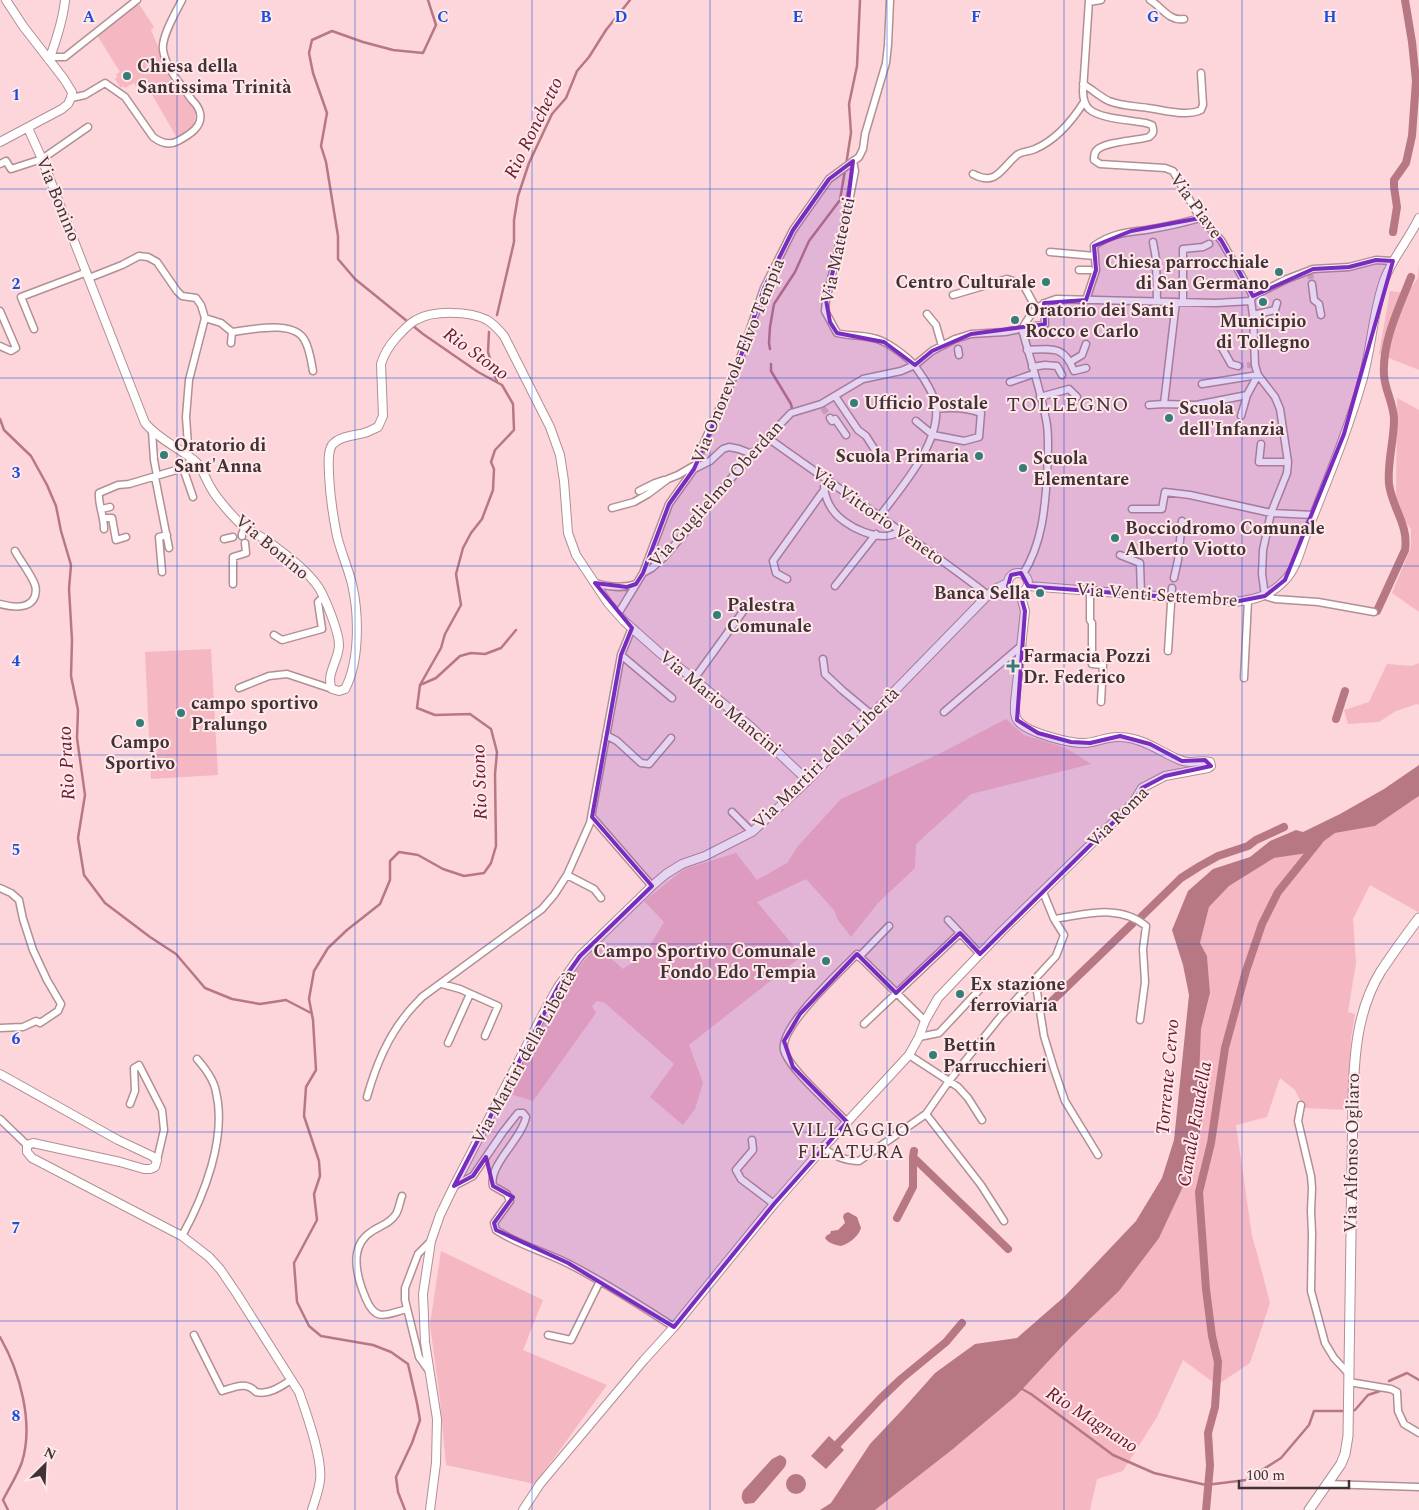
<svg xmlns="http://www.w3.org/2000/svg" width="1419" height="1510" font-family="Spectral,serif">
<rect width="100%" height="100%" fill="#fcd6db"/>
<path fill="#f5b7c1" d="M139 4 154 27 151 30 165 63 196 112 193 128 177 138 147 86 141 83 136 86 134 83 125 88 123 86 121 88 115 79 117 77 116 74 120 72 97 35Z
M1419 264V370L1379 354 1390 291 1407 293 1418 278Z
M1397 398 1419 410V612L1392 593 1411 547V529L1399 513 1396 497Z
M211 649 218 775 151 779 145 652Z
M1419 663V705L1417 704 1396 711 1379 722 1348 724 1344 710 1369 702 1387 664 1412 666Z
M1006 719 1024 735 1066 748 1091 764 971 794 916 844 915 868 878 903 851 937 838 920 834 910 806 879 757 902 802 956 689 1045 703 1083 695 1109 683 1125 650 1097 674 1064 605 1003 597 1001 592 1006 596 1013 533 1101 507 1093 532 1042 563 986 597 946 623 969 644 955 664 922 644 901 684 869 736 853 757 880 787 863 798 846 841 799 939 754Z
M1419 796V911L1418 912 1370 885 1353 919 1356 963 1348 1012 1355 1014 1351 1038 1347 1110 1304 1108 1295 1090 1280 1078 1267 1117 1236 1125 1252 1236 1257 1253 1270 1303 1250 1363 1217 1385 1183 1360 1157 1417 1123 1471 1097 1479 1090 1510H875L953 1449 1016 1396 1071 1337 1119 1291 1202 1122 1199 1080 1201 1029 1210 993 1207 956 1200 943 1209 907 1229 886 1274 858 1308 853 1335 833 1375 826Z
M441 1251 543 1300 523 1350 607 1385 535 1484 446 1465 440 1400 430 1324Z"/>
<path fill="#b87883" d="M1419 765V796L1413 800 1375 826 1335 833 1308 853 1274 858 1229 886 1209 907 1200 943 1207 956 1210 993 1201 1029 1199 1080 1202 1122 1192 1167 1159 1238 1119 1291 1071 1337 1016 1396 953 1449 875 1510H820L831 1503 870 1444 903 1409 935 1373 975 1344 1017 1338 1064 1297 1136 1221 1162 1178 1174 1140 1189 995 1183 965 1172 930 1188 891 1213 869 1250 857 1270 841 1296 830 1303 832 1340 814 1384 789Z
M848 1212 857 1217 861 1228C858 1237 850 1243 841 1246 835 1245 828 1243 825 1238L827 1235 830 1234 831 1231 838 1230 845 1223 843 1217 844 1214Z
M829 1436 844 1450 826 1469 811 1456Z
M780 1455C787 1457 788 1462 784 1468L754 1503 745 1504C741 1499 741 1497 743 1491L772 1459Z
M786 1484a10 10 0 1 1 20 0a10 10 0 1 1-20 0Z"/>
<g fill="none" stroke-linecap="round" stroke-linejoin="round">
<path stroke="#b87883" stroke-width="2.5" d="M846 165 851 133 849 104 857 66 860 0
M497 315 514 242V220L518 196 529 163 552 114 566 98 577 71 589 57 606 30 630 0
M489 332 488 352 497 382
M770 349 769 343 770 327 774 304 795 272 809 241 840 200 845 170
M771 364V371L791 404 792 409
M0 419 4 430 31 456 47 485 56 506 61 531 71 565 69 589 72 640 71 676 78 710 77 738 85 795 78 838 84 875 105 903 150 937 176 954 205 988 232 999 260 1004 286 1000 311 1013
M420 685 436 678 460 656 471 653 485 654 501 648 516 630
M0 1337C20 1372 34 1423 22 1462 17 1476 9 1488 3 1500L8 1510
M1389 1381 1407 1373 1419 1380
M1022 1389 1031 1394 1113 1455 1154 1473 1206 1485 1246 1480 1281 1458 1309 1425 1314 1411H1346
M1351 1411 1355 1410 1368 1395 1383 1390
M405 1510 398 1492 396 1477 412 1443 420 1420 417 1403 408 1364 391 1352 373 1345 321 1336 309 1326 297 1302 294 1263 317 1220 314 1194 320 1176 319 1161 304 1116 306 1087 316 1070 313 1020 309 999 314 971 328 948 347 930 380 904 390 880V861L399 852 418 855 443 869 464 876 484 873 491 863 496 846 495 774 497 752 491 729 470 714 435 715 417 708 420 685 441 648 445 634 461 605 456 574 463 548 471 533 482 519 493 490 494 469 491 462 495 450 514 430 513 404 502 385 478 372 423 334 355 279 338 259V236L326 162 321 146 327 113 313 73 309 53 312 40 332 31 363 42 393 50 423 53 436 25 428 0"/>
<path stroke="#b87883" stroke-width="8" d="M1393 232 1397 207 1394 187V180L1406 163 1412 136 1416 81 1412 42 1405 0
M1377 611 1405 550C1409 525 1392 508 1389 484 1387 463 1394 441 1394 420 1394 404 1385 391 1384 375 1382 341 1399 308 1411 277
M1336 719 1345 691
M1141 917 1181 878 1200 866 1218 856 1248 846 1256 840 1284 827
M1050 1003 1133 923
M914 1151 913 1157 1008 1249
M897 1218 913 1187V1157
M832 1450 880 1399 901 1379 946 1342 962 1323
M1206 1510 1210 1466 1208 1433 1215 1407 1218 1362 1212 1336 1206 1289 1199 1192 1211 1143 1225 1048 1246 971 1262 924 1278 892 1319 841"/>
<path stroke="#d7b5ba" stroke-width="6" stroke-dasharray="6 3" stroke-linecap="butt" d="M1310 273 1312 284
M1238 366 1252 365
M823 408 830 418"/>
<g stroke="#b28f94" stroke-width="9">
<path id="minor" d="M1089 0 1083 91C1083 97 1084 104 1089 109 1100 119 1131 120 1146 123L1152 125C1154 131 1154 133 1149 137 1136 141 1109 141 1098 149 1094 152 1094 156 1094 160L1100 164 1165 168 1173 171 1200 218 1221 240 1253 296
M1150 0C1161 6 1169 22 1184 19
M1089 2 1101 0
M51 57H65L137 0
M1083 84C1092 89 1100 97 1109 101 1121 106 1135 106 1148 108 1164 110 1186 117 1201 110L1203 105 1201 73
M71 98 85 95 105 83 125 97 153 137C161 143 169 146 178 141 189 135 203 127 200 113 199 108 195 103 192 100 181 84 166 69 163 50 161 37 176 12 182 0
M853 161 855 171 846 217 826 300 825 311 837 333C852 337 867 334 882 341 891 345 909 358 915 366 918 370 921 375 924 379 929 387 935 397 936 407 940 444 900 489 879 517
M0 164 6 161 11 169 42 159 88 127
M973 174C997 187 1002 167 1017 155 1022 151 1029 152 1035 149 1056 140 1072 121 1084 102
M1153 242 1156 259 1157 301
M1050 252 1095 256
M1079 270H1090
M89 278 122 265 139 256 148 257 157 262 177 291 182 296 196 298 201 305 205 318 189 380 186 417 188 445 185 454
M1312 284 1314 300 1319 304 1321 315
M953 295 1007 279 1020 283 1024 286 1036 308
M1086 300 1096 270 1094 246C1110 234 1127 232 1146 230 1164 227 1183 223 1200 218
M1251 300 1253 296 1287 279 1313 269 1349 267 1376 260 1393 261
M1251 301 1253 315 1255 365 1258 375 1275 397 1280 409 1288 462 1287 473 1271 513 1263 550 1262 574 1265 596 1275 599 1318 602 1374 612
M1176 302 1164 404 1196 405 1247 395
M1183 302V249L1203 247 1209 244
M0 311 16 348 11 351 0 346
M927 314 936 325 942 346
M1253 315 1275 310 1277 303
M205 318 221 323 232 332 231 343
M34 329 21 297 87 272
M232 332C251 330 295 319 305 341 310 350 311 361 313 371
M1222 348 1231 364 1238 366
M958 349 959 355
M1027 350C1052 349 1064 345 1074 371L1086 368
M1070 362 1082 355 1086 344
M1032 367 1045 365 1057 366 1062 375
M1010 382 1033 374
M1202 384 1258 375
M835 396 858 430 866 436 880 458
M1040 397 1069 389 1077 397
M1149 405 1164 404
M1241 416 1247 395 1258 375
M830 418 832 421 835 419 846 435
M916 421 933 435 964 441 979 437 981 413C966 407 952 407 936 409
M152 431 154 460 157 476
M768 438C841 491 917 540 988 595
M1261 444 1259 462H1288
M183 468 193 497
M694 469 710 461 723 449 729 447 739 449 752 454
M155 477 169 548
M824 487C825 495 827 502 832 509 843 526 881 545 900 531
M639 491 655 483 664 480
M612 508 634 502 648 494 668 479 678 475 697 464
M102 509 110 507
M1132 509H1162L1165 492 1190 495 1271 513 1314 515
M104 518H112L116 540 126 537
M104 529C104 516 98 504 99 493L118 485 129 484 183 468 192 459
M242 536V534L245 527
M224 539 233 537
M1120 555 1140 563 1141 595
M162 572 159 537 167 535
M643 573 669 504 694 469 705 440 734 376 764 288 793 230 829 179 859 157 863 149 865 134 886 63 888 45 890 0
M1023 574C1042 544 1045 509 1047 475 1048 458 1049 441 1047 425 1042 394 1030 359 1022 329 1032 311 1037 305 1056 299L1216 303 1251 301
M1174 578 1178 560 1182 521
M787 579 776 573 773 561 824 490
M595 583C609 587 622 589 636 584
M233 584V557L246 553 245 543
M835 586 876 534
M1090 591V620L1092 623V664L1103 665 1101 702
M0 604C11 607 30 610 35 596 36 592 36 588 35 585 31 574 21 562 15 551
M618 614 643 573 652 568 665 556 752 454 791 413 821 404 863 379 901 371 915 365 932 351 955 339 971 334 1005 332 1045 324 1044 303
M274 635 282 640 322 629 318 602 323 597
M1168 651 1172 588
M621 655 672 698
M823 659 825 674 842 690 872 715
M1244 678 1248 601
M694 679 747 606
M239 688 269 676 287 674 332 689
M944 712 1022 645
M606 735 617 741 641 763 649 764 671 738
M732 812 752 832
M592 817 652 886
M567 875 594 889 601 898
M0 888 11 893 19 900 23 919 33 950 47 980 61 1004 58 1011 40 1023 36 1021 23 1027 0 1028
M1054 919C1084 915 1119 903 1146 926L1143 949 1145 982 1140 1020
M948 920 980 954
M859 957 889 926
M1035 979 1044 1036 1054 1069 1065 1101 1098 1155
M442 984 460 989 498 1006 485 1036
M864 1024 960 933
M919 1037 939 1033 981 988
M448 1043 470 994
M909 1055 958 1087 968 1098 982 1120
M367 1097C375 1068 387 1038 406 1015 411 1008 417 1003 422 997L542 909 554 895 567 875 590 823 621 655 632 628
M130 1104 135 1091 134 1068 139 1065 162 1110 164 1130 157 1160
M1301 1105 1298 1121 1311 1176 1312 1188 1311 1211 1312 1233 1311 1291 1325 1343 1334 1358 1349 1374
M926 1114 981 1185 1004 1221
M0 1119 27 1145
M847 1122C832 1106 789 1069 784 1050 779 1027 840 972 857 954L925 1021
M752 1140 753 1150 736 1170 741 1179 774 1204
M823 1148C835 1156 845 1161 859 1161L926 1114 949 1081 1001 1016 1056 956 1064 935 1054 919 1043 892
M454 1186 473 1176 503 1132 518 1113H523L526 1117C522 1139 488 1165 493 1186L507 1194 510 1201 494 1223 496 1230C518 1245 546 1252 569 1264 606 1283 640 1305 674 1327
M402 1196C400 1201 399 1209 396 1214 390 1224 379 1226 371 1232 348 1247 357 1278 366 1299 376 1323 387 1314 407 1309
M182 1236C204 1196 227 1138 216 1092 214 1080 205 1068 197 1059
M194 1335 222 1391C235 1387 246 1381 256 1392 269 1395 280 1387 291 1380
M548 1335 571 1340 600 1281
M429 1371 419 1357 405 1300V1288L418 1254 431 1241
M1349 1382 1391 1389 1397 1392 1398 1411 1404 1424 1419 1433
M1327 1484 1419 1487"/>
</g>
<g stroke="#b28f94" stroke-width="10">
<path id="tertiary" d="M49 60C56 41 63 21 65 0
M28 128 42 159 145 423C159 440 180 448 196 462 203 469 206 480 211 488 217 499 234 518 243 526 251 532 261 536 269 542 286 555 307 570 319 588 326 600 339 632 339 645 339 660 325 675 332 689L339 691 345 689C360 661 359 614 352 584 348 568 341 552 337 536 333 516 330 496 329 475 329 467 327 453 332 445 339 436 354 436 364 433 369 432 373 429 378 427L383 416 381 364C384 354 389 346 396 338 402 332 408 324 416 320 433 310 470 311 487 320 494 324 499 330 504 336L550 427 560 455 564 481 568 533 576 555 608 603 624 621 660 653 694 679 750 726 807 780
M0 142 62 109 68 104 71 98 72 92 64 79 23 26 6 0
M1008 583a10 10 0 1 1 20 0a10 10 0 1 1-20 0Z
M1028 586 1234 602C1254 600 1270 596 1285 580 1297 568 1301 547 1307 532 1327 481 1348 431 1363 378 1372 345 1373 310 1385 278 1394 256 1409 239 1419 218
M0 1074 118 1140 152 1156 157 1160 155 1167 150 1169H144L120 1162 33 1143 27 1145V1152L32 1158 182 1236 209 1257 220 1269 237 1294 299 1392C306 1412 323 1459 320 1480 319 1490 315 1500 312 1510
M430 1510 436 1463 437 1419 425 1342 423 1294 431 1241 440 1215 454 1186 544 1012 558 987 580 956 652 886 666 874 682 864 705 856 752 832 803 785 988 595 995 589 1008 583
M523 1510 540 1484 644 1360 674 1327 774 1204 823 1148 909 1055 919 1037 925 1021 938 998 1002 931 1133 803 1142 788 1165 776 1208 768 1211 766 1210 762C1201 759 1190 765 1180 760 1160 752 1144 738 1120 737 1108 736 1098 742 1086 743 1071 744 1028 733 1018 721 1014 716 1015 709 1015 702L1025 611 1020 593"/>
</g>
<g stroke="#b28f94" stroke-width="11">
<path id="secondary" d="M1309 1510 1341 1464 1345 1454 1348 1436 1353 1100C1354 1055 1357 1010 1381 971 1393 953 1406 935 1419 918"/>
</g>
<use href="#minor" stroke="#fff" stroke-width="6"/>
<use href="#tertiary" stroke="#fff" stroke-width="8"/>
<use href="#secondary" stroke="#fff" stroke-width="9"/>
</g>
<path fill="#7b2cbf" fill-opacity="0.2" stroke="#7b2cbf" stroke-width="4" stroke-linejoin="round" d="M853 161 846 217 826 300 830 322 837 333 884 342 915 365 932 351 971 334 1045 324 1044 303 1086 300 1096 270 1094 246 1131 231 1200 218 1221 240 1253 296 1313 269 1349 267 1376 260 1393 261 1344 434 1285 580 1265 596 1234 602 1037 587 1028 586 1021 573 1011 575 1008 586 1020 593 1025 611 1017 720 1038 733 1071 742 1090 743 1120 736 1150 744 1182 761 1205 760 1211 766 1165 776 1142 788 1133 803 980 954 960 933 896 993 857 954 800 1014 784 1041 793 1067 847 1122 774 1204 674 1327 568 1263 496 1230 494 1223 513 1197 493 1186 486 1157 473 1176 454 1186 558 987 580 956 652 886 592 817 621 655 632 628 595 583 627 587 636 584 643 573 669 504 694 469 734 376 764 288 793 230 829 179Z"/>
<path fill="none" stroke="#1d4ed8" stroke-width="1" stroke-opacity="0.55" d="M177 0V1510M355 0V1510M532 0V1510M710 0V1510M887 0V1510M1064 0V1510M1242 0V1510M0 189H1419M0 378H1419M0 566H1419M0 755H1419M0 944H1419M0 1132H1419M0 1321H1419"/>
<g fill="#357d77" stroke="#ffe7ea" stroke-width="2">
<circle cx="127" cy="76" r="5"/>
<circle cx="1279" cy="272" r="5"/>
<circle cx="1046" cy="282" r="5"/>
<circle cx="1263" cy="302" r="5"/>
<circle cx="1015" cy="320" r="5"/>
<circle cx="854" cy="403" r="5"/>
<circle cx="1169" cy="418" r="5"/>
<circle cx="164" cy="455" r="5"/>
<circle cx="979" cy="456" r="5"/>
<circle cx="1023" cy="468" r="5"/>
<circle cx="1115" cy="538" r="5"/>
<circle cx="1040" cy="593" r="5"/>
<circle cx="717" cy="615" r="5"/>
<path d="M1010.5 658.5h5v5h5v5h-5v5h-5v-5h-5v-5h5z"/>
<circle cx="181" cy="713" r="5"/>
<circle cx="140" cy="723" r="5"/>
<circle cx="826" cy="961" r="5"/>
<circle cx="960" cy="994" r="5"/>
<circle cx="933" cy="1055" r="5"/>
</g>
<g text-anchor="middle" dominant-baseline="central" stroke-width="4" stroke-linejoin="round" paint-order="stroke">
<g font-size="18" font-weight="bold" fill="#413335" stroke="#ffe7ea" text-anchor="start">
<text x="137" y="66">Chiesa della<tspan x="137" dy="21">Santissima Trinità</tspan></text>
<text x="1269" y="262" text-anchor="end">Chiesa parrocchiale<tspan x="1269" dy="21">di San Germano</tspan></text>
<text x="1036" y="282" text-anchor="end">Centro Culturale</text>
<text x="1025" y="310">Oratorio dei Santi<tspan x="1025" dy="21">Rocco e Carlo</tspan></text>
<text x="1263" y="321" text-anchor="middle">Municipio<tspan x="1263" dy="21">di Tollegno</tspan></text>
<text x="864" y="403">Ufficio Postale</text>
<text x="1179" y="408">Scuola<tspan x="1179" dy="21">dell'Infanzia</tspan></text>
<text x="174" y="445">Oratorio di<tspan x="174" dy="21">Sant'Anna</tspan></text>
<text x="969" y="456" text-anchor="end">Scuola Primaria</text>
<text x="1033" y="458">Scuola<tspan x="1033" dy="21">Elementare</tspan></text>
<text x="1125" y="528">Bocciodromo Comunale<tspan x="1125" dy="21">Alberto Viotto</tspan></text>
<text x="1030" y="593" text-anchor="end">Banca Sella</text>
<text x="727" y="605">Palestra<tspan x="727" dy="21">Comunale</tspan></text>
<text x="1023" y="656">Farmacia Pozzi<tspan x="1023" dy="21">Dr. Federico</tspan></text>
<text x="191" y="703">campo sportivo<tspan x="191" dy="21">Pralungo</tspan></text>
<text x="140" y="742" text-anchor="middle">Campo<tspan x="140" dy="21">Sportivo</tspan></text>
<text x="816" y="951" text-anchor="end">Campo Sportivo Comunale<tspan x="816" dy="21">Fondo Edo Tempia</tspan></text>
<text x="970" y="984">Ex stazione<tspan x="970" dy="21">ferroviaria</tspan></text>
<text x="943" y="1045">Bettin<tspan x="943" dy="21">Parrucchieri</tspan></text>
</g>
<g font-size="18" fill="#413335" stroke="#ffe7ea">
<text transform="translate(58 199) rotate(68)">Via Bonino</text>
<text transform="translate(1196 206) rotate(54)">Via Piave</text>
<text transform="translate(838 250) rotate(-78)">Via Matteotti</text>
<text transform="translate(738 361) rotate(-68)">Via Onorevole Elvo Tempia</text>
<text transform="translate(716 494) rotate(-48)">Via Guglielmo Oberdan</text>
<text transform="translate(878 516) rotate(35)">Via Vittorio Veneto</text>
<text transform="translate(272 547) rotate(40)">Via Bonino</text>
<text transform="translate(1157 595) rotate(4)">Via Venti Settembre</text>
<text transform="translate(720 703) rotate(40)">Via Mario Mancini</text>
<text transform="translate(826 758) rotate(-44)">Via Martiri della Libertà</text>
<text transform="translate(1118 817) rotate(-45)">Via Roma</text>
<text transform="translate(524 1057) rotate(-61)">Via Martiri della Libertà</text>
<text transform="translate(1352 1153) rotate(-89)">Via Alfonso Ogliaro</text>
</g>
<g font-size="19" font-style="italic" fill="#67192f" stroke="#ffe7ea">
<text transform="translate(534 128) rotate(-64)">Rio Ronchetto</text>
<text transform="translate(476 354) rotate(36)">Rio Stono</text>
<text transform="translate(67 763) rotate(-93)">Rio Prato</text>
<text transform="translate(480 782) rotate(-92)">Rio Stono</text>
<text transform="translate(1168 1077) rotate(-85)">Torrente Cervo</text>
<text transform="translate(1195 1124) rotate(-80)">Canale Faudella</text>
<text transform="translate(1092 1420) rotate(33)">Rio Magnano</text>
</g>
<g font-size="19" letter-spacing="1" fill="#413335" stroke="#ffe7ea">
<text x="851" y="1130">VILLAGGIO<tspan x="851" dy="22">FILATURA</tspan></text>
</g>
<g font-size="20" letter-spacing="1" fill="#413335" stroke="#ffe7ea">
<text x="1068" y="405">TOLLEGNO</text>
</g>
</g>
<g font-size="16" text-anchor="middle" font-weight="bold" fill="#1d4ed8" stroke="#ffe7ea" stroke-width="4" stroke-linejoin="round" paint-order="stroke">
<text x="89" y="22">A</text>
<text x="266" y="22">B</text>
<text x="443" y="22">C</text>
<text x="621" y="22">D</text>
<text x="798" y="22">E</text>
<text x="976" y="22">F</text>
<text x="1153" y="22">G</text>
<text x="1330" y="22">H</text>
<text x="16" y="100">1</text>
<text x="16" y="289">2</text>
<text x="16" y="478">3</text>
<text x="16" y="666">4</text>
<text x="16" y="855">5</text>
<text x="16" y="1044">6</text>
<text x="16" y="1233">7</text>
<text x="16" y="1421">8</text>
</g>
<g transform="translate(45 1465) rotate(24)" stroke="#ffe7ea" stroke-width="4" paint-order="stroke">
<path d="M0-4L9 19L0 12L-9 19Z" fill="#413335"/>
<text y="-8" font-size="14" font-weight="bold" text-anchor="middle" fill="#413335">N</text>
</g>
<path d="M1239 1480v8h110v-8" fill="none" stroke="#413335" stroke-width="2.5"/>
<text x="1246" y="1480" font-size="15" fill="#413335" stroke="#ffe7ea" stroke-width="4" paint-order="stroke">100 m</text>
</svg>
